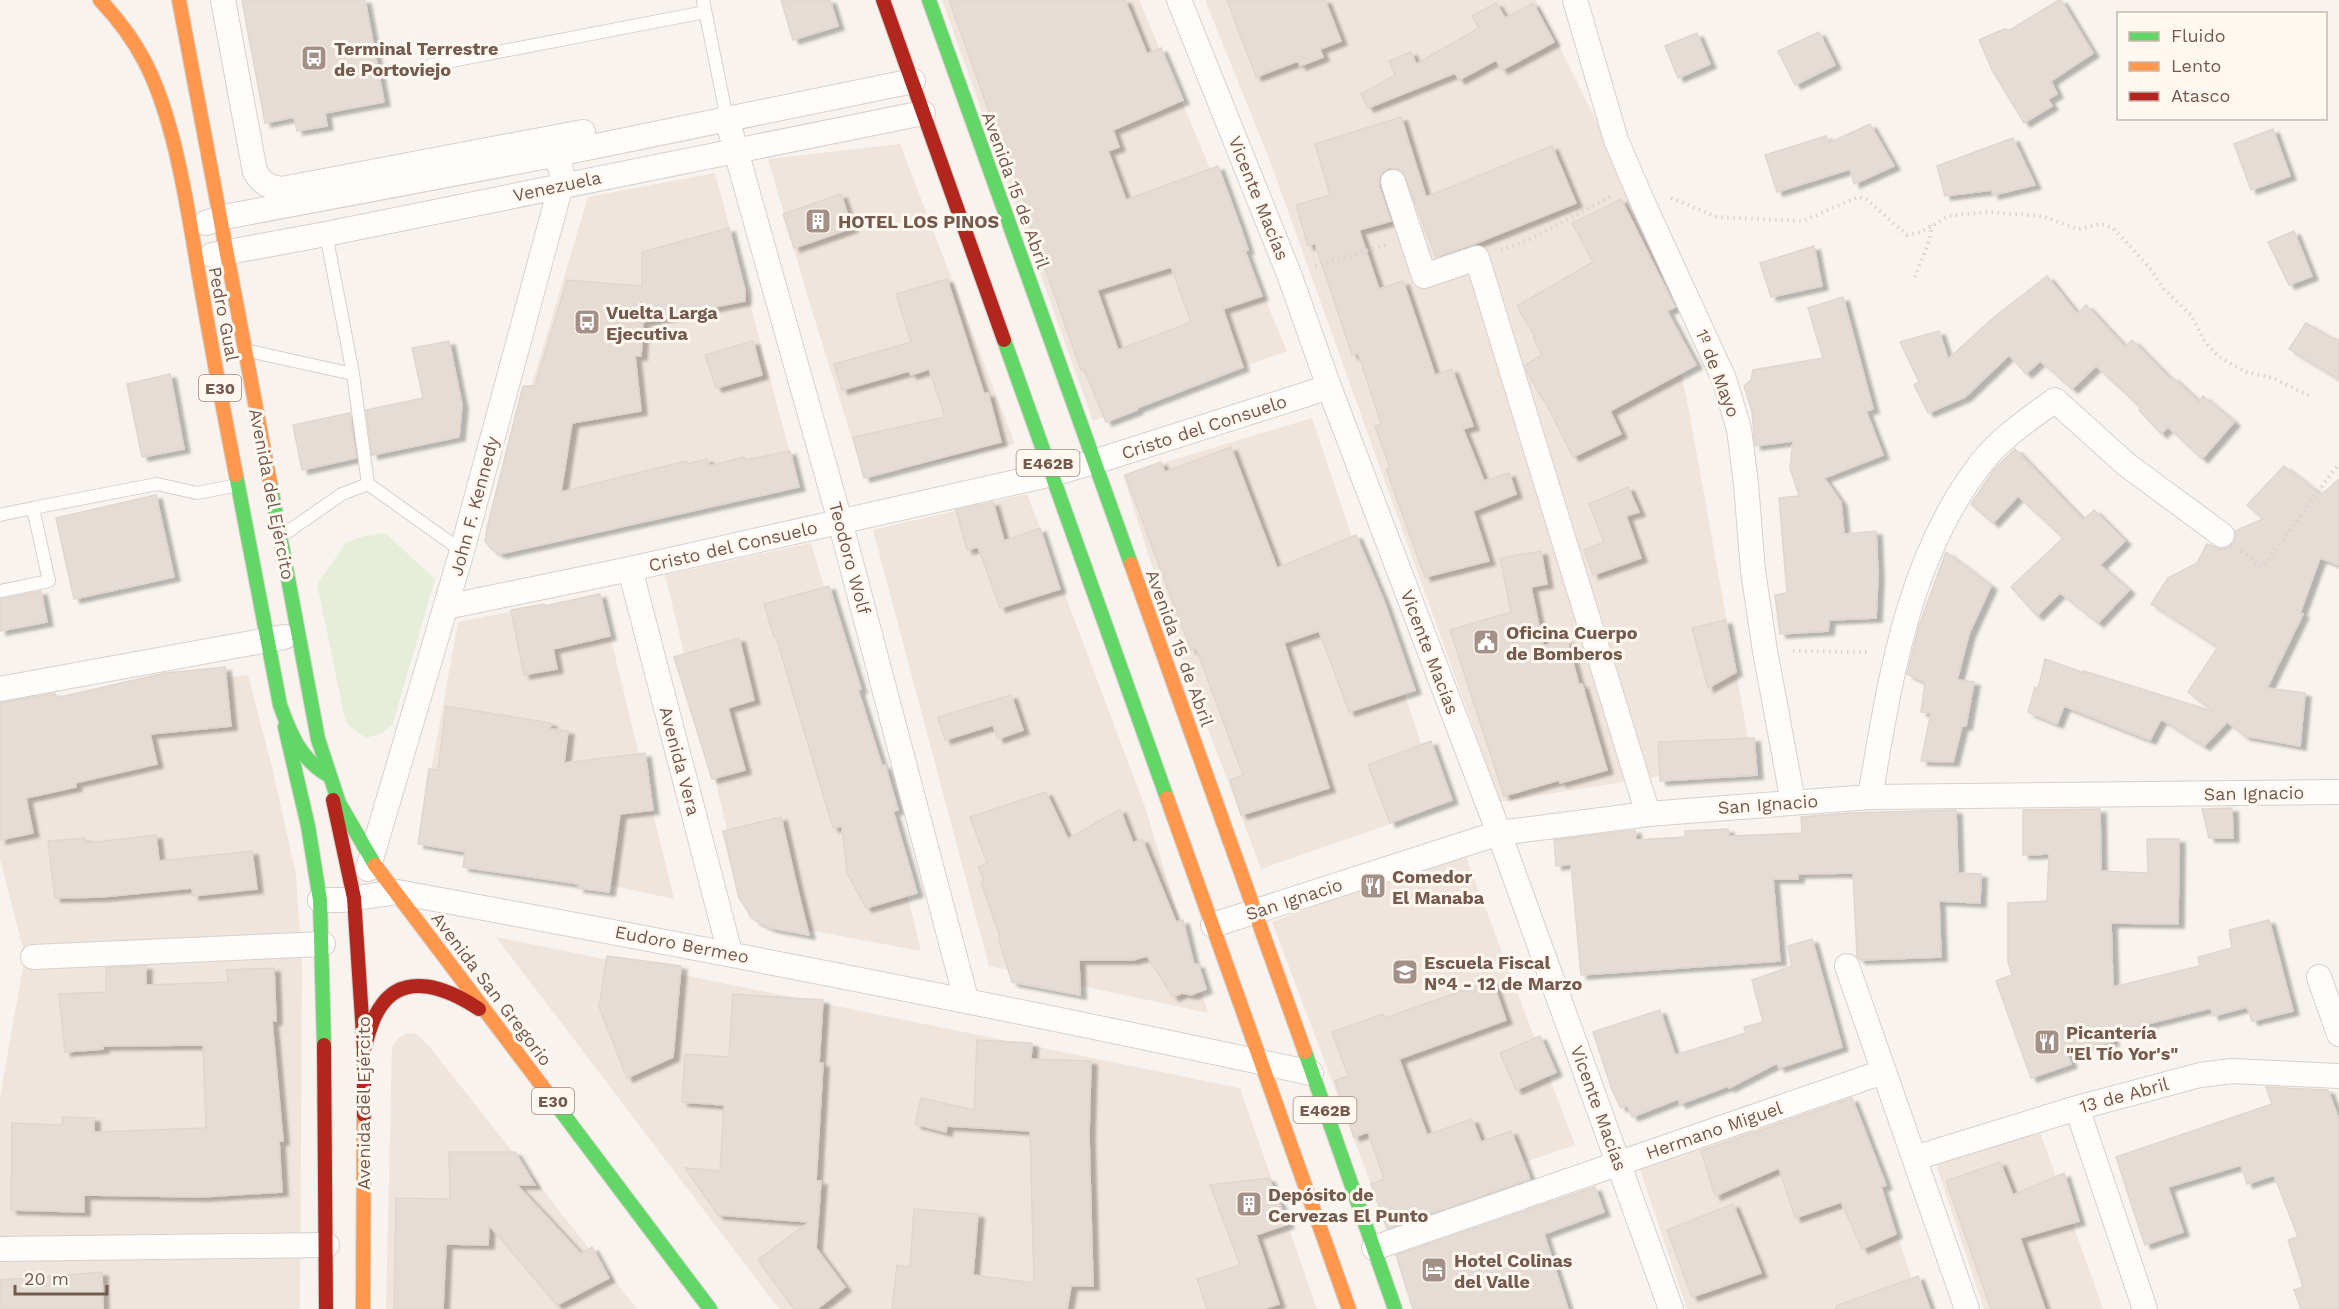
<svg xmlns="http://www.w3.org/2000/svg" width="2339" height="1309" font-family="'Work Sans',sans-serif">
<defs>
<filter id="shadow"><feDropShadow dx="6" dy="4" stdDeviation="1.5" flood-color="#0004"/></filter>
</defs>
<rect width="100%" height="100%" fill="#f8f3ee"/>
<path fill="#f0e5dc" d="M942 0H1139L1287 351 1093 421Z
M1205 0H1536L1652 232 1689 411 1752 761 1500 802 1270 161Z
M900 144 1015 444 864 478 809 301 768 159Z
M715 173 799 487 485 541 588 197Z
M1312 418 1442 806 1261 869 1183 663 1123 475Z
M1027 494 1145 807 1208 1013 989 966 873 530Z
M811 543 869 738 921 951 749 919 665 575Z
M600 594 674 899 418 844 458 622Z
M248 675 273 771 296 874 302 967 300 1309H0V1097L25 956 0 859V708Z
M1463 849 1575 1145 1381 1211 1272 922Z
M496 937 1240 1088 1317 1309H779Z
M413 1033 420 1037 429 1046 637 1309H386L392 1047 398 1039 405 1034Z
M1849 1092 1922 1309H1687L1638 1164Z
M2039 1129 2103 1309H1984L1935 1161Z"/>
<path fill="#e6eed9" d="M385 533 435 579 393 723 383 733 366 738 348 725 344 714 317 584 347 542 365 536Z"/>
<path fill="#e4dcd5" stroke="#e0d6d0" stroke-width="1.5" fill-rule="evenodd" filter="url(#shadow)" d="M242 0H365L384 102 325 113 327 126 297 131 294 117 265 123Z
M781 0H830L838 26 793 40Z
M949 0H1125L1147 54 1161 48 1183 100 1113 130 1119 147 1108 151 1126 200 1218 166 1240 226 1248 250 1245 251 1262 296 1223 309 1243 367 1137 408V410L1106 422 1084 369 1081 370 1027 218H1030L999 130 996 131ZM1171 267 1191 322 1118 350 1097 290Z
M1227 0H1325L1341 41 1320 49 1323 57 1300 66 1298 61 1256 77Z
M2059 0H2061L2093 53 2051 81 2057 94 2048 99 2052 106 2024 123 1993 72 1979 40 2004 29 2010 30Z
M1496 3 1505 18 1533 3 1554 42 1502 70 1496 60 1459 80 1455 73 1368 108 1361 94 1395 75 1389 61 1411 52 1416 64 1479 28 1472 16Z
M1819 32 1835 65 1795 85 1778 51Z
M1697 33 1710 64 1678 78 1665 46Z
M1401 117 1426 197 1552 146 1576 203 1474 244 1436 257 1403 172 1396 168H1389L1383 172 1379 179V186L1391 221 1359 230 1379 289 1403 281 1435 375 1452 369 1473 426 1463 429 1484 481 1509 473 1516 494 1473 511 1489 561 1425 577 1386 469 1390 468 1375 426 1381 424 1358 353 1352 355 1315 243 1308 246 1296 205 1330 195 1315 144Z
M1870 124 1894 166 1854 184 1850 169 1777 192 1765 155 1826 136 1829 143Z
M2273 129 2290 176 2251 190 2234 144Z
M2013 138 2035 185 1993 195 1992 190 1945 196 1937 166Z
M841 194 852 228 794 248 783 214Z
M1621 199 1675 307 1667 311 1696 365 1610 411 1621 434 1573 457 1544 399 1543 400 1527 372 1525 365 1542 355 1533 338 1535 337 1517 306 1593 262 1572 223Z
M729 228 745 290V301L643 322 641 356H635L641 411 572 423 561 492 686 461 687 464 707 459 709 466 744 457 745 460 790 451 799 487 500 554 491 549 485 541 487 528 523 386H535L567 280 642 286V252Z
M2294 231 2312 276 2289 285 2268 242Z
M1814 246 1822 286 1771 297 1760 263Z
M2047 276 2077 314 2086 305 2125 347 2132 340 2170 379 2172 377 2199 402 2203 396 2234 422 2202 459 2168 427 2161 434 2139 410 2141 408 2096 366 2072 389 2040 361 2026 374 2009 355 1965 397 1928 413 1914 385 1919 382 1900 342 1939 331 1948 359 1993 318Z
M947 279 984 394 988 393 1001 442 864 478 853 437 945 417 929 369 911 375 909 371 842 390 834 364 911 342 896 294Z
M1843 297 1873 409 1866 411 1883 455 1824 478 1841 502 1844 534 1876 531 1878 575 1876 618 1829 620 1828 631 1780 634 1775 595 1787 593 1779 498 1799 496 1790 468 1793 441 1755 446 1752 411 1744 386 1751 380 1753 370 1823 358 1808 308Z
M2306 323 2330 337 2339 340V379L2289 349Z
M449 341 462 405 459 437 372 455 366 410 423 398 412 348Z
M753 341 762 375 716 388 705 355Z
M170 374 184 449 142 457 127 384Z
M350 413 356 458 302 470 293 425Z
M1231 447 1277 568 1356 535 1384 601 1415 690 1349 712 1319 631 1284 643 1329 788 1241 815 1230 780 1243 775 1196 648 1191 650 1125 475 1161 462 1165 472Z
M2015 449 2083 520 2094 510 2125 541 2100 565 2129 590 2098 623 2060 593 2037 616 2011 587 2063 538 2018 496 1993 523 1971 504 1993 471Z
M2284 466 2321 495 2339 479V565L2320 558 2300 613 2303 614 2267 688 2305 693 2300 746 2245 736 2227 722 2204 746 2161 719 2150 740 2064 706 2057 724 2028 712 2035 687 2038 689 2045 659 2084 673V671L2215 712 2188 692 2218 647 2151 604 2168 578 2197 563 2207 544 2220 549 2228 548 2234 543 2235 531 2263 519 2247 505Z
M1628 487 1639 512 1626 516 1641 558 1593 575 1584 550 1604 542 1589 504Z
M156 495 174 577 74 599 56 518Z
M993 502 1004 541 1040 528 1060 589 1000 608 978 547 967 550 956 510Z
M1541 551 1547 584 1531 587 1543 646 1567 640 1579 685 1582 684 1607 770 1560 783 1559 780 1504 796 1450 630 1511 612 1500 558Z
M1946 552 1991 586 1969 634 1957 680 1974 682 1966 726H1962L1953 762 1921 761 1931 713 1921 712 1925 682 1907 674 1919 626Z
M829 586 861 689 858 690 882 766 885 765 898 810 893 811 917 893 866 908 847 873 842 826 833 828 776 637H774L764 604Z
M41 591 47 622 0 631V599Z
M600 594 610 636 553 649 557 669 524 675 511 610 544 604 545 606Z
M1726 620 1736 672 1708 688 1692 628Z
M739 638 754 700 728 708 745 770 712 779 674 657Z
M225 667 231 726 150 734 157 764 75 783 76 787 26 798 33 833 0 840V703L55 693 56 698 165 673Z
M1011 695 1023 730 998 739 993 725 945 740 938 717Z
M446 706 551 723 550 729 568 731 564 763 645 753 653 810 620 814 609 892 578 888 579 884 463 867 465 852 418 844 429 769 438 770Z
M1754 738 1757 775 1660 781 1658 742Z
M1431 741 1452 800 1390 823 1368 765Z
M1046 792 1068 839 1120 809 1133 843 1142 839 1176 922 1183 920 1194 965 1198 964 1206 989 1191 995 1182 993 1173 997 1147 956 1133 960H1079L1080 995 1012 982 998 938 1000 937 981 882 984 881 978 867 987 863 970 817Z
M2232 808 2233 838H2209L2202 809Z
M2100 809 2101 871 2148 873 2147 839H2179L2178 924 2111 923 2113 987 2200 966 2198 957 2232 948 2229 930 2269 920 2293 1011 2252 1021 2247 1007 2213 1016 2211 1008 2111 1033 2113 1042 2066 1051 2071 1064 2031 1078 1996 981 2012 975 2008 962V903L2047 901 2049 854 2023 855V810Z
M1956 810 1958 873 1981 874 1980 903 1939 901 1941 957 1860 960 1857 956 1853 873 1798 874V879H1773L1780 961 1581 975 1571 864 1556 866 1554 840 1635 830 1636 840 1685 837V831L1728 829 1729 836 1802 833 1801 817 1850 813Z
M781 817 797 887 809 935 771 928 754 920 739 898 723 831Z
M156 835 159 861 252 851 257 889 193 896 192 888 102 897 55 898 48 841 85 838V843Z
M1812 939 1842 1047 1779 1068 1777 1063 1729 1088 1728 1086 1680 1104 1678 1099 1632 1117 1627 1105 1621 1108 1612 1090 1593 1032 1660 1010 1675 1055 1746 1033 1744 1027 1763 1022 1752 980 1792 966 1788 946Z
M607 956 681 966 673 1057 627 1078 599 1007Z
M146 966V985L228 982 227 970 274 968 276 1021H272L283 1141H279L282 1192 201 1197 84 1195V1212L11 1210 12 1123 62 1125V1117L94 1118V1132L206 1128 203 1045 103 1046V1049L65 1052 59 994 106 992V968Z
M1492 980 1506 1020 1399 1059 1427 1135 1472 1119 1481 1142 1511 1131 1530 1179 1387 1229 1371 1184 1384 1179 1368 1132 1354 1137 1335 1081 1348 1076 1332 1032 1383 1014 1385 1018Z
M733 994 823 1000 819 1063H823L816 1181H821L816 1248 845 1287 817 1309H794L758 1260 809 1222 718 1215 685 1168 720 1171 724 1105 682 1102 685 1054 729 1057Z
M1540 1036 1556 1072 1516 1090 1500 1053Z
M977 1040 1032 1043 1031 1059 1091 1061 1089 1135 1093 1286H1071L1067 1309H892L897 1265 910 1267 914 1209 978 1214 973 1275 1034 1283 1030 1131 947 1126 946 1132 915 1124 921 1098 974 1110Z
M2266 1087 2328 1090 2339 1120V1309H2301L2294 1290 2303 1287 2288 1240 2298 1237 2274 1175 2247 1184 2241 1165 2168 1187 2183 1232 2145 1245 2131 1203 2116 1157 2272 1104Z
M1852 1098 1886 1185 1881 1187 1896 1234 1862 1249 1841 1202 1795 1218 1779 1168 1715 1196 1701 1151Z
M449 1152H515L535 1185H517L581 1254 592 1247 609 1278 557 1305 489 1225 488 1245 446 1244 443 1309H394L396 1198 450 1199Z
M2000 1162 2013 1195 2064 1173 2079 1221 2020 1238 2045 1309H1991L1946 1181Z
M1269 1178 1288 1224 1256 1235 1279 1304 1263 1309H1207L1197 1279 1240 1265 1210 1185Z
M1595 1187 1604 1212 1544 1234 1568 1309H1413L1396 1255Z
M1733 1204 1761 1273 1692 1297 1667 1230Z
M102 1272 103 1309H0V1280Z
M1918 1276 1930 1309H1836V1306Z"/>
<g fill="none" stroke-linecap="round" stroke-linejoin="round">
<g stroke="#d7d0cc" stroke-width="14">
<path id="lane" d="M703 0 727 119
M431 65 705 12
M249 351 353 374
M368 484 462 551
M0 515 33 508
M283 535 342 494 368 484 353 374 326 234
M0 591 49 581 33 508 157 484 197 493 238 485"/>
</g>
<g stroke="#d7d0cc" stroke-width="26">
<path id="street" d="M223 0 255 172C262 183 268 187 282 189L583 132
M1179 0 1289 274 1329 387 1499 833 1671 1309
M1575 0 1616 140 1643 203 1724 379 1739 429 1746 484 1753 571 1765 651 1793 802
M727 119 840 521 966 999
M1393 182 1424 276 1477 258 1648 814
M206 223 219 218 548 156 913 81
M212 255 326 234 923 113
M630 569 730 953
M446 607 630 569 1052 474 1094 462 1329 387
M0 689 284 637
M1870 797C1890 681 1907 558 1982 462 2002 437 2029 419 2055 400L2127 465 2222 535
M368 869 462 551 561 185C563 171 562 161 548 156
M320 900H343L397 892C703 948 1007 1007 1311 1073
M1213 925 1499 833 1648 814 1870 797 2339 792
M33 957 323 944
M1847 966 1967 1309
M2319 977 2339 1034
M2077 1108 2145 1309
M1915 1158 2077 1108 2200 1075 2232 1071 2339 1076
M1374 1248 1883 1072
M0 1249 327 1245"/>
</g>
<g stroke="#d7d0ca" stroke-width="16">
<path id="fast" d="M929 0 1131 564
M1004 340 1167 798
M236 475 280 705C290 733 300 758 326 774
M270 482 318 739 339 803 375 865
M285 727 308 826 320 900 324 1045
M1305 1052 1395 1309
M555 1103 710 1309"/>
</g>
<g stroke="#d7d0ca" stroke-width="16">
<path id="slow" d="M100 0C118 19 133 39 145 62 177 124 189 219 201 287 212 350 224 413 236 475
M179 0 270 482
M1131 564 1305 1052
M1167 798 1349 1309
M375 865 555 1103
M363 1309 364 1115"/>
</g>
<g stroke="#d7d0ca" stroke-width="16">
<path id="jam" d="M883 0 1004 340
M333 800 354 898 364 1049V1115
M324 1045 326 1309
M364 1049C368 1036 371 1021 379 1009 403 969 449 989 479 1009"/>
</g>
<path stroke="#dad2cf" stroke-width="4" stroke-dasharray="1.5 4.5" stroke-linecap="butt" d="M1671 198 1717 217 1803 221 1858 197 1866 199 1907 235 1921 232 1949 216 1987 212 2042 216 2078 229 2101 224 2113 228 2149 267 2164 289 2191 315 2205 342 2219 357 2246 372 2273 378 2312 397
M1501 250 1531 239 1610 197
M1315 266 1386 245
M1915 277C1920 261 1932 241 1931 225
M2241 551 2262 567C2289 534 2312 498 2339 464
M1793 651 1869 652"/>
<use href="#lane" stroke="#fefdfc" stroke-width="12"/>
<use href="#street" stroke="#fefdfc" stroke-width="24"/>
<use href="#fast" stroke="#63d668" stroke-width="14"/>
<use href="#slow" stroke="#ff974d" stroke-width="14"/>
<use href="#jam" stroke="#b3261e" stroke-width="14"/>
</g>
<defs>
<g id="bus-square" transform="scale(1.35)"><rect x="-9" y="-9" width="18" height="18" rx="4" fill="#a39086" stroke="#fef8f0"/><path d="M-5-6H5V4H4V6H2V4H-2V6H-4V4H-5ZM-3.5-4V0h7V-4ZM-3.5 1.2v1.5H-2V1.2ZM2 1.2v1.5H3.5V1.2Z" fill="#fff"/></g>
<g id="building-square" transform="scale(1.35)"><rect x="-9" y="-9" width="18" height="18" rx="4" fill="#a39086" stroke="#fef8f0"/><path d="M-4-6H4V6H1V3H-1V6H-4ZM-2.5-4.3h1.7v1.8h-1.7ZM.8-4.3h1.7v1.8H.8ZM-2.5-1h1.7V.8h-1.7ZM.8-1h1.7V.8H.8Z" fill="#fff"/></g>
<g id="civic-square" transform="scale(1.35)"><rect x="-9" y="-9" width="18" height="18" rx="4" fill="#a39086" stroke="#fef8f0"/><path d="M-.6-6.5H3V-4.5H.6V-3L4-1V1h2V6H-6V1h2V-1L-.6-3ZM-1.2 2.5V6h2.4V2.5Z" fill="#fff"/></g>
<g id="restaurant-square" transform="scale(1.35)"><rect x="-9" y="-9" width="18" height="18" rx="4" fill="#a39086" stroke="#fef8f0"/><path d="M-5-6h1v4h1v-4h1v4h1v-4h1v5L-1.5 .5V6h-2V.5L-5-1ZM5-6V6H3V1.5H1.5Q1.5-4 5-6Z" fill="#fff"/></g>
<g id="school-square" transform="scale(1.35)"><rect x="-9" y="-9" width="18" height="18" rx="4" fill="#a39086" stroke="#fef8f0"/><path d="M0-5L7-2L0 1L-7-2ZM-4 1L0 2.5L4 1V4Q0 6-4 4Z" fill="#fff"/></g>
<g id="hotel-square" transform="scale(1.35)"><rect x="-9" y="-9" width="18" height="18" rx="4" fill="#a39086" stroke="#fef8f0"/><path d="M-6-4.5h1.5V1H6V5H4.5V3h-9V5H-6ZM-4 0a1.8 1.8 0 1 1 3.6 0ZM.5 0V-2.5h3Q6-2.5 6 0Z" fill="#fff"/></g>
</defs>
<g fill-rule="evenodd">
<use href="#bus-square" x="314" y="58"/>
<use href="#building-square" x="818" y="221"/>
<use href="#bus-square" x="587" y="322"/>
<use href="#civic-square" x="1486" y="642"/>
<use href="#restaurant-square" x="1373" y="886"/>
<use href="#school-square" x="1405" y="972"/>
<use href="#restaurant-square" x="2047" y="1042"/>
<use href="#building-square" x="1249" y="1204"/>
<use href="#hotel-square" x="1434" y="1270"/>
</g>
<g text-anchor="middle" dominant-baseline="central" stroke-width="6" stroke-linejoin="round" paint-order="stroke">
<g fill="#fef8f0" stroke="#9e897f" stroke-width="1.5">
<rect x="199" y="375" width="42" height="26" rx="4.5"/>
<rect x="1016.5" y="450" width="63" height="26" rx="4.5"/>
<rect x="532" y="1088" width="42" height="26" rx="4.5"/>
<rect x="1293.5" y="1097" width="63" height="26" rx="4.5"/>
</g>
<g font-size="16" font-weight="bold" fill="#755a4e">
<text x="220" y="388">E30</text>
<text x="1048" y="463">E462B</text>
<text x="553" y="1101">E30</text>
<text x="1325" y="1110">E462B</text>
</g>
<g font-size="18" font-weight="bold" fill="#755a4e" stroke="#fef8f0" text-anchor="start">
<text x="334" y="48">Terminal Terrestre<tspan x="334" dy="21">de Portoviejo</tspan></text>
<text x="838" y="221">HOTEL LOS PINOS</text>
<text x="606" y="312">Vuelta Larga<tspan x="606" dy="21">Ejecutiva</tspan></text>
<text x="1506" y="632">Oficina Cuerpo<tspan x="1506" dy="21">de Bomberos</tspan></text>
<text x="1392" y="876">Comedor<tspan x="1392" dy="21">El Manaba</tspan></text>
<text x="1424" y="962">Escuela Fiscal<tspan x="1424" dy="21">N°4 - 12 de Marzo</tspan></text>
<text x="2066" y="1032">Picantería<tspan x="2066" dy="21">"El Tío Yor's"</tspan></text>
<text x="1268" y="1194">Depósito de<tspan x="1268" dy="21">Cervezas El Punto</tspan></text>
<text x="1454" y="1260">Hotel Colinas<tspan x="1454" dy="21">del Valle</tspan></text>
</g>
<g font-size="18" fill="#755a4e" stroke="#fef8f0">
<text transform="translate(557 186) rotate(-12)">Venezuela</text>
<text transform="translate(1016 190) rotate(70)">Avenida 15 de Abril</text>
<text transform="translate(1259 198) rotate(68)">Vicente Macías</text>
<text transform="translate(224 314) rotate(79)">Pedro Gual</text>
<text transform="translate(1718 373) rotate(69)">1º de Mayo</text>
<text transform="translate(1204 427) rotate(-18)">Cristo del Consuelo</text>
<text transform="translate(272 494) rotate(79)">Avenida del Ejército</text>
<text transform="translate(474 506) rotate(-75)">John F. Kennedy</text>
<text transform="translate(733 546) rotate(-13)">Cristo del Consuelo</text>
<text transform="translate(850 558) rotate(75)">Teodoro Wolf</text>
<text transform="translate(1180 648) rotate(70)">Avenida 15 de Abril</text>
<text transform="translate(1430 652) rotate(69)">Vicente Macías</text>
<text transform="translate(680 761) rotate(75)">Avenida Vera</text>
<text transform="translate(2254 793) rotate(-1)">San Ignacio</text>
<text transform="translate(1768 804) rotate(-4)">San Ignacio</text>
<text transform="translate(1294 899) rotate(-18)">San Ignacio</text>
<text transform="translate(682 944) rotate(11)">Eudoro Bermeo</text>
<text transform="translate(492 989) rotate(53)">Avenida San Gregorio</text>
<text transform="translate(2124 1095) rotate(-15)">13 de Abril</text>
<text transform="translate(363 1103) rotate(-90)">Avenida del Ejército</text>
<text transform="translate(1599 1108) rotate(70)">Vicente Macías</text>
<text transform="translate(1714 1130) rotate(-19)">Hermano Miguel</text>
</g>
</g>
<rect x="2117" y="12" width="210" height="108" fill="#fef8f0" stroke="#c7b9af" stroke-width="1.5"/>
<rect x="2129" y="32" width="30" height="9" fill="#63d668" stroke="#c7b9af" stroke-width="1.5"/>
<text x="2171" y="42" font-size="18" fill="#755a4e">Fluido</text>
<rect x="2129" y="62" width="30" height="9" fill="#ff974d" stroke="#c7b9af" stroke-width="1.5"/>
<text x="2171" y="72" font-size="18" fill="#755a4e">Lento</text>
<rect x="2129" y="92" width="30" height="9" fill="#b3261e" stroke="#c7b9af" stroke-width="1.5"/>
<text x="2171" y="102" font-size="18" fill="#755a4e">Atasco</text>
<path d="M15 1285v9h92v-9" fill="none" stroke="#755a4e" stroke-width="3"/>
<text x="24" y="1285" font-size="18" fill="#755a4e" stroke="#fef8f0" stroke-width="4.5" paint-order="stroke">20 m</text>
</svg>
